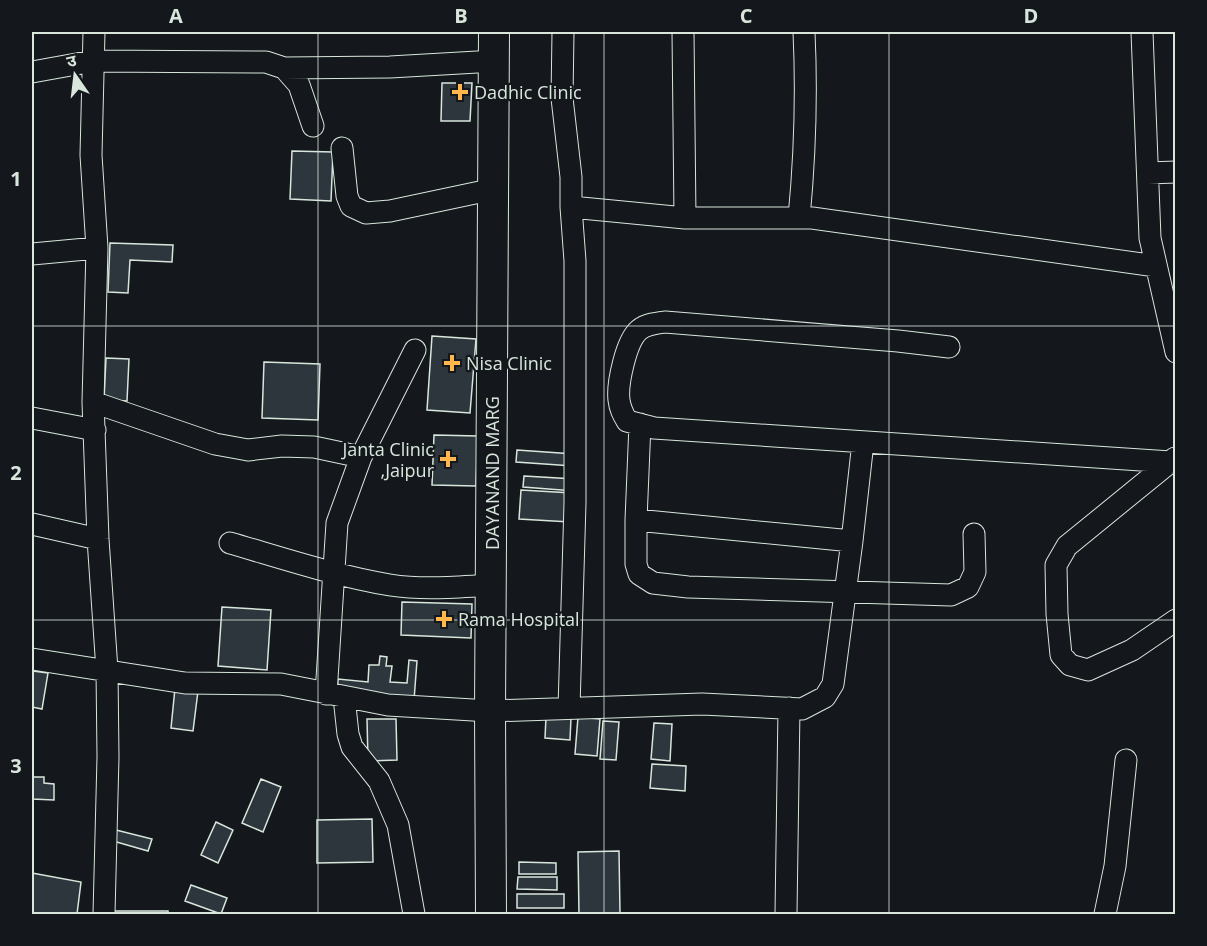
<svg xmlns="http://www.w3.org/2000/svg" width="1207" height="946" font-family="'Open Sans','Noto Sans Devanagari',sans-serif">
<rect width="100%" height="100%" fill="#14181c"/>
<path fill="#2c363c" stroke="#d8e6dc" stroke-width="1.5" d="M442 83H472L470 121H441Z
M292 151 333 152 331 201 290 199Z
M110 243 173 245 172 262 130 260 128 293 108 292Z
M432 336 476 339 470 413 427 410Z
M106 358 129 359 127 401 104 400Z
M264 362 320 364 318 420 262 418Z
M434 435 478 436 476 486 432 485Z
M517 450 574 454 573 466 516 462Z
M524 476 575 479 574 491 523 487Z
M521 490 572 493 570 522 519 519Z
M402 602 472 604 471 638 401 635Z
M222 607 271 610 267 670 218 666Z
M380 656 387 657 386 666H392L390 682 407 683 409 660 417 661 414 700 337 694 338 679 368 682 369 665H379Z
M33 671 48 673 42 709 32 707Z
M175 688 198 691 193 731 171 728Z
M546 717 571 718 570 740 545 738Z
M578 717 600 719 597 756 575 754Z
M367 719H396L397 760 368 761Z
M603 721 619 722 616 760 600 759Z
M654 723 672 724 670 761 651 759Z
M652 764 686 766 685 791 650 788Z
M32 777H44V783L54 784V800L32 799Z
M261 779 281 787 263 832 242 823Z
M372 819 373 862 317 863V820Z
M216 822 233 830 218 863 201 855Z
M116 830 152 839 148 851 113 841Z
M619 851 620 914H579L578 852Z
M519 862 556 863V874H519Z
M32 873 81 882 77 914H32Z
M518 877H557V890L517 889Z
M191 885 227 898 221 914 185 901Z
M517 894H564V908H517Z
M111 911H168V914H111Z
M516 913H573V914H515Z"/>
<g fill="none" stroke-linecap="round" stroke-linejoin="round">
<g stroke="#d8e6dc" stroke-width="23">
<path id="street" d="M94 32 91 155 97 248 93 402 98 539 107 670 108 757 104 914
M563 32 562 98 571 177V207L685 218H812L1156 266
M683 32 685 218
M1142 32 1150 238 1176 352
M284 68 390 67 495 61
M32 72 93 61 266 62 284 68 299 85 313 126
M342 148 347 196 351 206 366 213 390 211 494 189
M1148 173 1176 172
M799 218C805 155 807 95 804 32
M32 254 97 248
M949 347 898 341 665 322C656 323 646 324 639 330 626 341 617 384 619 400 620 409 623 414 627 421L654 428 1171 462
M93 402 215 444 248 450 282 446 314 447 361 457
M32 418 95 430
M640 424 636 520V564L639 574 653 583 688 587 951 595 968 587 975 572 974 534
M1175 458 1067 546 1056 565 1057 614 1061 655 1070 665 1088 670 1132 650 1176 620
M636 520 852 541
M32 524 98 539
M230 543C282 558 336 576 390 585 423 590 457 587 491 585
M32 659 185 683 281 684 388 705 490 711 702 704 802 709 825 697 833 684 852 541 863 442
M326 694 337 523 361 457 415 350
M344 697 348 734 352 747 379 781 398 825 414 914
M569 708 575 503V261L571 207
M786 914 789 708
M1105 914 1115 866 1126 760"/>
</g>
<g stroke="#d8e6dc" stroke-width="32">
<path id="secondary" d="M491 914 490 711 494 32"/>
</g>
<use href="#street" stroke="#14181c" stroke-width="21"/>
<use href="#secondary" stroke="#14181c" stroke-width="30"/>
</g>
<path fill="none" stroke="#d8e6dc" stroke-width="1.5" stroke-opacity="0.55" d="M318 32V914M604 32V914M889 32V914M32 326H1176M32 620H1176"/>
<g fill="#ffb74d" stroke="#14181c" stroke-width="2">
<path d="M457 83h6v6h6v6h-6v6h-6v-6h-6v-6h6z"/>
<path d="M449 354h6v6h6v6h-6v6h-6v-6h-6v-6h6z"/>
<path d="M445 450h6v6h6v6h-6v6h-6v-6h-6v-6h6z"/>
<path d="M441 610h6v6h6v6h-6v6h-6v-6h-6v-6h6z"/>
</g>
<g text-anchor="middle" dominant-baseline="central" stroke-width="4.5" stroke-linejoin="round" paint-order="stroke">
<g font-size="18" fill="#d8e6dc" stroke="#14181c" text-anchor="start">
<text x="474" y="92">Dadhic Clinic</text>
<text x="466" y="363">Nisa Clinic</text>
<text x="434" y="449" text-anchor="end">Janta Clinic<tspan x="434" dy="21">,Jaipur</tspan></text>
<text x="458" y="619">Rama Hospital</text>
</g>
<g font-size="18" fill="#d8e6dc" stroke="#14181c">
<text transform="translate(492 473) rotate(-90)">DAYANAND MARG</text>
</g>
</g>
<rect width="1207" height="946" fill="none" stroke="#14181c" stroke-width="66"/>
<g transform="translate(75 75) rotate(346)" stroke="#14181c" stroke-width="4.5" paint-order="stroke">
<path d="M0-4.5L10 22L0 15L-10 22Z" fill="#d8e6dc"/>
<text y="-9" font-size="16" font-weight="bold" text-anchor="middle" fill="#d8e6dc">उ</text>
</g>
<rect x="33" y="33" width="1141" height="880" fill="none" stroke="#d8e6dc" stroke-width="2"/>
<g font-size="20" text-anchor="middle" font-weight="bold" fill="#d8e6dc">
<text x="176" y="23">A</text>
<text x="461" y="23">B</text>
<text x="746" y="23">C</text>
<text x="1031" y="23">D</text>
<text x="16" y="186">1</text>
<text x="16" y="480">2</text>
<text x="16" y="773">3</text>
</g>
</svg>
